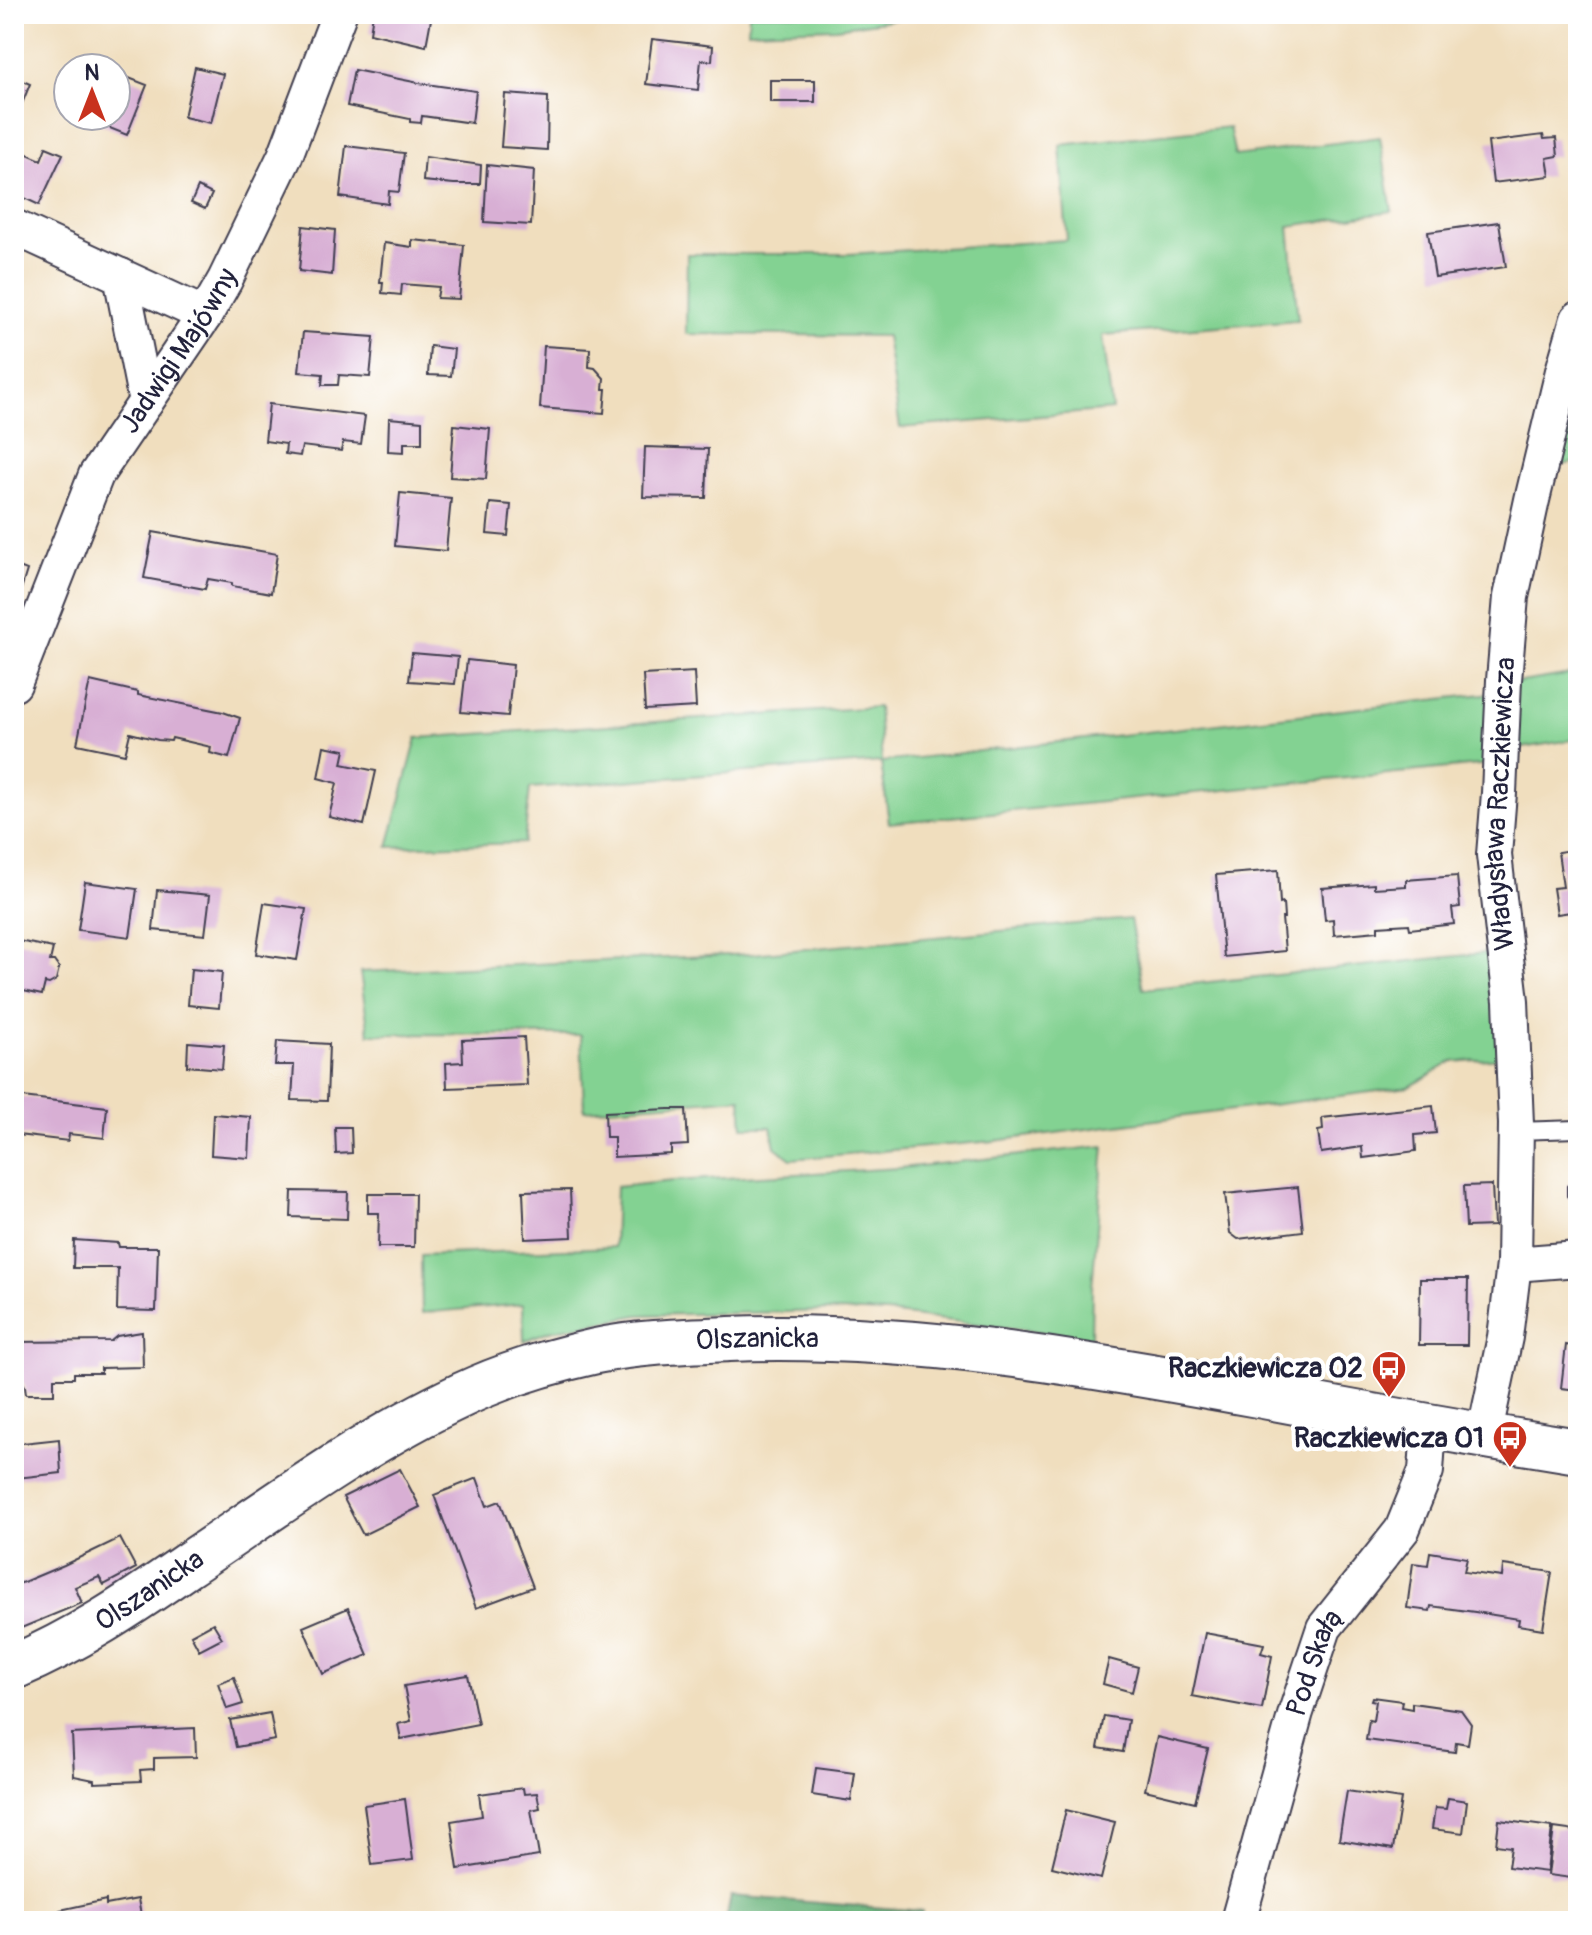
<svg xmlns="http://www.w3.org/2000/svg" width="1592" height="1935" font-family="Pangolin,sans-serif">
<rect width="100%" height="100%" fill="#fff"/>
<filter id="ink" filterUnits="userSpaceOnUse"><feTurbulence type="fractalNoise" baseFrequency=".0125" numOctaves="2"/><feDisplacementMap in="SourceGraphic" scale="16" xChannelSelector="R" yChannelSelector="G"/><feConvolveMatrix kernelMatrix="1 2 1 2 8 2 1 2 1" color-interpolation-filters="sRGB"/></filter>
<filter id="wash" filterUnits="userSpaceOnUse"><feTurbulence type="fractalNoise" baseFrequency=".006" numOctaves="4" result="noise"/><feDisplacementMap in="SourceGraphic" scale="32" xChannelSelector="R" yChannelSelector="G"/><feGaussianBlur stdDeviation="1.8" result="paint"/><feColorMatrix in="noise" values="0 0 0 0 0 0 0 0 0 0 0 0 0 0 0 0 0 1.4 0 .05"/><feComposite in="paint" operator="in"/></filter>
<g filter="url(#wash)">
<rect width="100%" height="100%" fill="#f0debe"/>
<path fill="#83d292" stroke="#527a66" stroke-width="2" d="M749 14H930L836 28 748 31Z
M1229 127 1235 156 1380 137 1392 211 1289 226 1298 320 1103 335 1112 410 900 428 886 336 686 334 687 254H849L1067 240 1060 145Z
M1578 420V462L1549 467 1560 424Z
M1578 673V739L1510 750 1514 683Z
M1493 693 1489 764 889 823 881 762 530 788 524 843 388 847 417 738 878 707 882 762Z
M1130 919 1143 989 1495 952 1502 1058 1452 1062 1409 1087 994 1141 791 1159 775 1147 771 1127H743L741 1098 584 1110 581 1035 369 1034 360 972 752 954Z
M1104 1146 1092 1288 1091 1338 887 1313 836 1311 639 1315 549 1331 524 1341 523 1304 422 1313 421 1255 614 1247 616 1187 673 1181 900 1168Z"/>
<path fill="#6ab47c" stroke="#466b5c" stroke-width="2" d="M731 1896 922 1911 921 1921H726Z"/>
<g id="blocks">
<path fill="#d8afd4" d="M373 14H432L426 46 370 33Z
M652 39 713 46 712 61 701 60 698 90 646 84Z
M195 67 223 74 211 123 184 117Z
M354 70 419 83 476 91 472 123 422 116 421 123 410 122V119L347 106Z
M116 73 147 85 127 135 80 116H116Z
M14 77 30 84 17 116 14 115Z
M770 80H815V102H770Z
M505 94 548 97 547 150 501 147Z
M1543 135 1544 139 1556 138 1558 156 1547 158 1550 176 1493 183 1488 142Z
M346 146 404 153 399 192 389 191 388 204 340 197Z
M46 147 63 154 39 205 14 193V148L41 160Z
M425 157 481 165 480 184H454L423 181Z
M487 165 534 170 531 225 484 222Z
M198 187 212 194 205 209 191 203Z
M1499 222 1506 267 1435 277 1428 232Z
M303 226 335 230 332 275 299 271Z
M412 240 464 245 459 299 437 298 439 287 402 284 401 295 382 293 383 282H380L384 243 412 247Z
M303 332 374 337 370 377 339 375 338 385H322L323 374 299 372Z
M430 346 454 349 451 376 428 375Z
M544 346 590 349 589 367 595 368 604 378 603 389H606L604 413 540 408Z
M269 404 365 416 361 444 343 442 341 451 302 446 300 456 285 454 286 444 265 441Z
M389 418 422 421V443H404V452L388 451Z
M454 425 490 429 486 479 450 477Z
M645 447 708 449 706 498 643 497Z
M400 493 451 498 446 551 395 546Z
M490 503 511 505 508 536 487 534Z
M153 532 277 554 271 593 232 586V583L208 579 205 589 144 578Z
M14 565 27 570 15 609H14Z
M412 653 458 657 455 684 409 681Z
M467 660 513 665 508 716 461 712Z
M694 672 696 707 645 710 643 675Z
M90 681 138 692V695L223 712 240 718 229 758 210 753 211 747 172 738 171 741 158 740 130 733 125 754 77 744Z
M324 746 345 750 342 764 376 771 364 825 329 817 337 783 318 778Z
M1578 849V911L1557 914 1553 888 1563 887 1558 852Z
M1278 870 1280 904 1283 903 1284 918H1282L1285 951 1224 957 1216 875Z
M1457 876 1460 907 1452 908 1454 924 1410 929 1409 924 1378 926V931L1334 935 1333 919 1325 920 1322 888 1374 884V888L1406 886V880Z
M85 882 137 889 130 937 78 930Z
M157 890 210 895 205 935 153 930Z
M264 903 306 909 297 960 256 954Z
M14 940 53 948 50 961H54L59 968 56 980 49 984 45 983 42 995 14 989Z
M191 969 222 972 219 1008 188 1005Z
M524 1037 527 1085 447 1088 446 1063 463 1062 462 1040Z
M277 1041 329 1044 327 1101 292 1100 294 1065H275Z
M188 1042 224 1045 222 1069 187 1066Z
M14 1096 107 1107 104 1138 69 1134 68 1141 18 1135V1131L14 1130Z
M1433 1106 1436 1133 1415 1135 1416 1151 1363 1158 1362 1147 1321 1153 1318 1131 1323 1130 1322 1118Z
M669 1109H686L688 1145 671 1146V1154L614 1157V1137H606L605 1112Z
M213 1114 251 1117 249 1158 211 1155Z
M335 1127H351L352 1153 336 1154Z
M1578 1165V1217H1574L1573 1202 1567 1196V1186L1572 1181 1571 1166Z
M1492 1185 1494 1226 1466 1227 1464 1186Z
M1298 1187 1303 1231 1238 1239 1230 1233 1225 1194Z
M570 1190 572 1237 525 1239 523 1191Z
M292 1191 348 1192 347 1219 291 1217Z
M368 1194H415L414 1247H378L379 1213H368Z
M74 1240 118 1243 119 1247H158L156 1311 117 1310 118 1268H73Z
M1420 1279H1468L1467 1345H1419Z
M142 1332 143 1367 101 1368V1373H74V1378H54V1394H26L25 1386 22 1381 14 1379V1342L111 1341 117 1336Z
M1566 1345 1578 1347V1390L1561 1388Z
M59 1439 61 1473 17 1478 16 1466H14V1444Z
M400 1469 420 1507 363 1535 343 1497Z
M477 1478 487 1506 500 1501 533 1587 476 1608 434 1495Z
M120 1538 136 1568 104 1585 99 1577 75 1587 82 1603 14 1631V1586L64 1565Z
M1430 1552 1467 1558 1464 1572 1502 1577 1503 1565 1552 1572 1543 1629 1518 1625 1519 1619 1475 1612 1431 1606 1430 1611 1407 1608 1413 1563 1428 1565Z
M348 1608 368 1655 323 1674 303 1627Z
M213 1623 222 1638 199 1650 191 1635Z
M1205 1633 1264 1644 1261 1653 1272 1656 1262 1709 1192 1696Z
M1109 1659 1138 1667 1132 1692 1103 1684Z
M468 1675 478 1724 401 1739 398 1724 411 1721 404 1686Z
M234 1677 243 1704 227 1709 218 1683Z
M1372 1697 1402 1701 1401 1707 1412 1709V1703L1461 1710 1471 1724 1468 1744 1456 1742 1455 1752 1366 1740 1369 1720 1373 1721 1376 1701 1371 1700Z
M270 1713 275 1740 236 1747 230 1720Z
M1104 1716 1128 1720 1123 1752 1098 1748Z
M195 1728 196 1757 154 1758V1769L140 1770 141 1781 94 1783V1780L74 1776 72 1734Z
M1157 1737 1208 1749 1195 1802 1145 1790Z
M816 1768 855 1773 851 1801 812 1795Z
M523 1788 524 1794 537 1793 540 1808 531 1810 539 1856 458 1869 451 1821 482 1816 479 1794Z
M1347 1791 1401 1799 1393 1849 1339 1840Z
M1448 1798 1467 1801 1463 1833 1432 1829 1435 1808 1446 1809Z
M405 1799 413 1860 372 1865 364 1805Z
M1066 1810 1115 1822 1101 1879 1052 1867Z
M1499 1820 1552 1827 1547 1872 1508 1867 1511 1847 1496 1845Z
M1554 1828 1576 1831 1571 1878 1548 1875Z
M138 1899 142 1921H62L60 1910 106 1900V1905Z"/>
</g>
</g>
<g filter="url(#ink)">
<use href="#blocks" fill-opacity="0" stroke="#413e4f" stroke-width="2"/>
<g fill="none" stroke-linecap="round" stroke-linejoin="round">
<g stroke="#413e4f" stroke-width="20">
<path id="lane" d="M1516 1131 1578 1129"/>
</g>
<g stroke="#413e4f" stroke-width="38">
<g id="street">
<path d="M14 227 205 315"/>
<path d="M121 276 146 402"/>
<path id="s1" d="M14 684 96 475 205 315 225 280 285 156 339 14"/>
<path d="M1514 1264 1578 1259"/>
<path id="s2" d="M1484 1436 1505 1337 1514 1264 1516 1124 1511 1001 1494 855 1499 793 1504 680 1511 597 1532 500 1563 371 1578 319"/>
<path id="s3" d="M1238 1921 1296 1712 1324 1628 1402 1530 1426 1471 1429 1427"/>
</g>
</g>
<g stroke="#413e4f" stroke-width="48">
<g id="secondary">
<path id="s4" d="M14 1667C76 1641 131 1604 186 1566 276 1506 364 1441 462 1395 504 1375 551 1361 596 1351 639 1342 685 1341 729 1339 907 1332 1083 1363 1258 1395 1364 1415 1471 1434 1578 1451"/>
</g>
</g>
<use href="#lane" stroke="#fff" stroke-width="16"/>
<use href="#street" stroke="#fff" stroke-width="34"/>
<use href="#secondary" stroke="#fff" stroke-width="44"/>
</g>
</g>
<defs>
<g id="bus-pin" transform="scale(1.8)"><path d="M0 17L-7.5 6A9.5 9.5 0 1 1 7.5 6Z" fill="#c8321e" stroke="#fff"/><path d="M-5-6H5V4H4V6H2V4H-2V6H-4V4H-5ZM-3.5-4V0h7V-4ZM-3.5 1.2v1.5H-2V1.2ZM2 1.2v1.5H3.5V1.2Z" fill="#fff"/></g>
</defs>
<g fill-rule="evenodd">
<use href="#bus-pin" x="1389" y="1368"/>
<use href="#bus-pin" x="1510" y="1438"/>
</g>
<g text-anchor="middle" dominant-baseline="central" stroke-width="8" stroke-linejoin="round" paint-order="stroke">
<g font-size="28" fill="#22223b" stroke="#fff">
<text stroke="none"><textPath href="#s1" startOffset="374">Jadwigi Majówny</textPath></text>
<text stroke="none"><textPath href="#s2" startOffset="636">Władysława Raczkiewicza</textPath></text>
<text stroke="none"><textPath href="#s4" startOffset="828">Olszanicka</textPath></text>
<text stroke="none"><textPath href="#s4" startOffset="156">Olszanicka</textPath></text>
<text stroke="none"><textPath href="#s3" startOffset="270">Pod Skałą</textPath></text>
</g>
<g font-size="28" font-weight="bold" fill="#22223b" stroke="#fff" text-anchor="end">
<text x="1363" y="1368">Raczkiewicza 02</text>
<text x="1484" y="1438">Raczkiewicza 01</text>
</g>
</g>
<rect width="1592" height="1935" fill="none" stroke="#fff" stroke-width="48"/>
<g transform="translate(92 92)"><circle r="38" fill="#ffffff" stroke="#a7a7b1" stroke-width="2"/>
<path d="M0-6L14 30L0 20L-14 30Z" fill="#c8321e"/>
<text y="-12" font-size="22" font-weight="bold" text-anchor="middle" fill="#22223b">N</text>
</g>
</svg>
